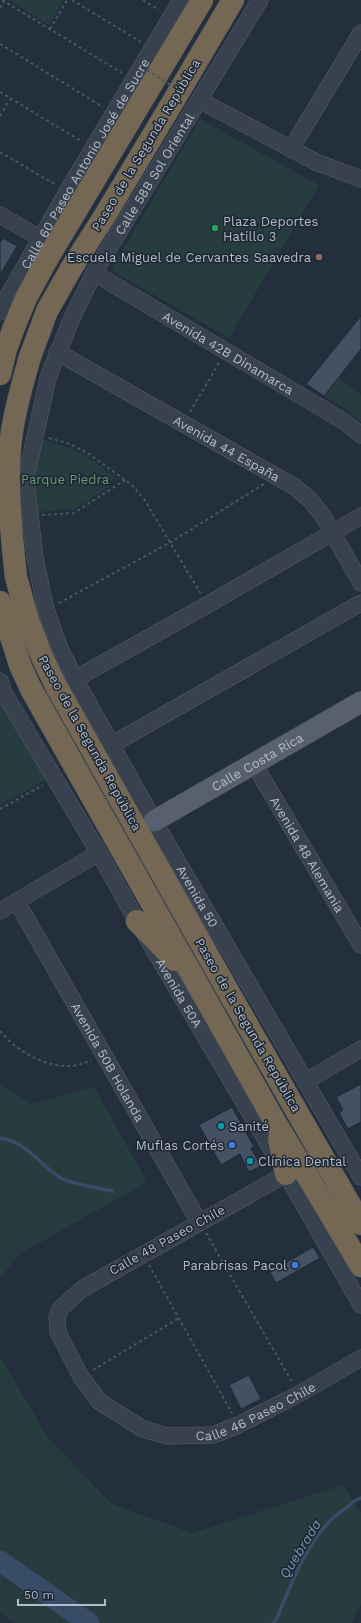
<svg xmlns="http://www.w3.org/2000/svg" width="361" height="1623" font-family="'Work Sans',sans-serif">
<rect width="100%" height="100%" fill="#242f3e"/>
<path fill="#263c3f" d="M8 0H63L49 25Z
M200 119 319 185 229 338 111 270Z
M338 378 361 395V422L345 408 324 396Z
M39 439C68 446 86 454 110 473L113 477 110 486 75 509 35 512 34 469Z
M4 702 47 779 0 805V704Z
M0 1084 31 1104 94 1087 147 1182 18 1255 0 1279Z
M0 1356 48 1438 112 1504 192 1533 343 1485 361 1513V1605L351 1623H15L0 1613Z"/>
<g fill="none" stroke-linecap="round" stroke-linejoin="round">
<path stroke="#394c67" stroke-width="3.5" d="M0 1138C28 1142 39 1165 61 1178 72 1184 98 1188 112 1191
M273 1623 277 1618C291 1584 306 1544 332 1519 339 1512 349 1506 356 1500L361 1498"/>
<path stroke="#394c67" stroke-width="21" d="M0 1561 89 1623"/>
</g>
<path fill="#455162" stroke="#1f2835" d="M3 238 17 246 0 275V243Z
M361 316V349L324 396 306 384Z
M361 1084V1122L348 1129 339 1113 343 1110 336 1097Z
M232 1107 254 1147 251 1148 261 1166 249 1172 240 1154 221 1165 199 1125Z
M313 1247 320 1258 276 1283 270 1272Z
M249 1375 261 1399 241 1409 229 1385Z"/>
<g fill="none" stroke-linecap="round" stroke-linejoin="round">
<g stroke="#565f6c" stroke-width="17">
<g id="minor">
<path d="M199 100 316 162 361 179"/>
<path d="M291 149 361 33"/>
<path d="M0 215 40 238"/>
<path id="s1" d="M94 273 345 422 361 435"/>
<path id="s2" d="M0 312 4 303 67 192 181 0"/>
<path id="s3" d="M57 352 295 487 310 500 323 516 361 583"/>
<path id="s4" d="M28 469 48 378 71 320 94 273 260 0"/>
<path id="s5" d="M27 489 35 558 46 610 59 646 75 679 154 821 361 1177"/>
<path d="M75 679 207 605 361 516"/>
<path id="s6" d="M0 681 4 693 99 853 137 921 286 1174 361 1305"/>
<path d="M111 745 361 603"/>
<path id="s7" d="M254 764 361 945"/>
<path id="s8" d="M17 902 199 1222"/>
<path d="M0 911 99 853"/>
<path d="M306 1081 361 1049"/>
<path id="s9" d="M286 1174 82 1289 61 1308 57 1317 58 1332 81 1377 100 1402 143 1429 167 1436 213 1435 238 1425 299 1394 361 1358"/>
</g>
</g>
<g stroke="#414a57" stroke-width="22">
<g id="major">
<path id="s10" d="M154 821 361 702"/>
</g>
</g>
<g stroke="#434c59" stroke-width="23">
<path id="highway" d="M30 357 47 311 72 267 104 217 174 100 233 0
M0 374 6 349 16 322 26 298 46 261 202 0
M16 577 28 620 42 657 56 686 228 991 361 1224
M0 602 20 665 31 689 275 1122 361 1266
M137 921 175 960
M279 1139 286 1174"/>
</g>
<path stroke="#44595c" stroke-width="2" stroke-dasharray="3 3" stroke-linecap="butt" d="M2 0 122 73
M72 0 141 42
M143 0 159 10
M0 8 5 0
M50 29 67 0
M0 44 103 107
M0 92 81 141
M0 116 11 98
M0 152 56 185
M190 412 219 363
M49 438 70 444 89 454 132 485 144 499 201 594
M42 515 74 513 125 480
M59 603 171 542 264 484
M0 809 43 785
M0 1031C20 1055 60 1077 91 1060
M206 1233 292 1382
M149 1265 232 1413
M93 1370 179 1318"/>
<use href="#minor" stroke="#38414e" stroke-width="16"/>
<use href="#major" stroke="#56606e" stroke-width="21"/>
<use href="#highway" stroke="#746855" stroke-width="22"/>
<g stroke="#434c59" stroke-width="23" stroke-linecap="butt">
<path id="highway-bridge" d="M16 577C11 530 5 477 12 431 16 405 23 381 30 357"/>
</g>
<path stroke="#44595c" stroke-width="2" stroke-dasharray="3 3" stroke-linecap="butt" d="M147 70 188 96"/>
<use href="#highway-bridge" stroke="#746855" stroke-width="22"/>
</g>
<circle fill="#2e9e5b" stroke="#1d2633" stroke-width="1.5" cx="215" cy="228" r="4"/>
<circle fill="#8d6e63" stroke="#1d2633" stroke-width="1.5" cx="319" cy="257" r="4"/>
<g fill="#0f9aa8" stroke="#1d2633" stroke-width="1.5">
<circle cx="221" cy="1126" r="4"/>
<circle cx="250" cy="1161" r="4"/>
</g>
<g fill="#3f7fe0" stroke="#1d2633" stroke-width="1.5">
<circle cx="232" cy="1145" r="4"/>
<circle cx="295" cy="1265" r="4"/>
</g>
<g text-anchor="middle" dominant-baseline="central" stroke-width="3" stroke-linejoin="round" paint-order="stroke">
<g font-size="13" fill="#b4bcc9" stroke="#1d2633">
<text transform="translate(146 145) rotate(-59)">Paseo de la Segunda República</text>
<text stroke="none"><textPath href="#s2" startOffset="171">Calle 60 Paseo Antonio José de Sucre</textPath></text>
<text stroke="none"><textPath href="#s4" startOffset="324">Calle 58B Sol Oriental</textPath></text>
<text stroke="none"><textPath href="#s1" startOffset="156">Avenida 42B Dinamarca</textPath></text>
<text stroke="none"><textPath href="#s3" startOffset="195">Avenida 44 España</textPath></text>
<text transform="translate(90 743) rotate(61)">Paseo de la Segunda República</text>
<text stroke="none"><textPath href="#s10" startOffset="119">Calle Costa Rica</textPath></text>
<text stroke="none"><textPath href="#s7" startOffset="105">Avenida 48 Alemania</textPath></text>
<text stroke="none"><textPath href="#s5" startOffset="447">Avenida 50</textPath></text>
<text stroke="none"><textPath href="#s6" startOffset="360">Avenida 50A</textPath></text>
<text transform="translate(248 1025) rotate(60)">Paseo de la Segunda República</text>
<text stroke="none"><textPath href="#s8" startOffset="184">Avenida 50B Holanda</textPath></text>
<text transform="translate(167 1240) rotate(-29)">Calle 48 Paseo Chile</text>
<text stroke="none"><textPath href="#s9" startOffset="539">Calle 46 Paseo Chile</textPath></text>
</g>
<g font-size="13" fill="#b4bcc9" stroke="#1d2633" text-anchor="start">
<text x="223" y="221">Plaza Deportes<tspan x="223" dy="15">Hatillo 3</tspan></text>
<text x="311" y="257" text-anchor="end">Escuela Miguel de Cervantes Saavedra</text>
<text x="229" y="1126">Sanité</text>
<text x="224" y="1145" text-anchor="end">Muflas Cortés</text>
<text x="258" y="1161">Clínica Dental</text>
<text x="287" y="1265" text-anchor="end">Parabrisas Pacol</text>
</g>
<g font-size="13" fill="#6b9a76" stroke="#1d2633">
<text x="65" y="479">Parque Piedra</text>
</g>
<g font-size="14" font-style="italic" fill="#7c92b1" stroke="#1d2633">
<text transform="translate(300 1549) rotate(-58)">Quebrada</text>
</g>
</g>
<path d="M18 1599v6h87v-6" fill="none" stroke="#b4bcc9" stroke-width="2"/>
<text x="24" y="1599" font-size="12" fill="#b4bcc9" stroke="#1d2633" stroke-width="3" paint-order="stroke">50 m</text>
</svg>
